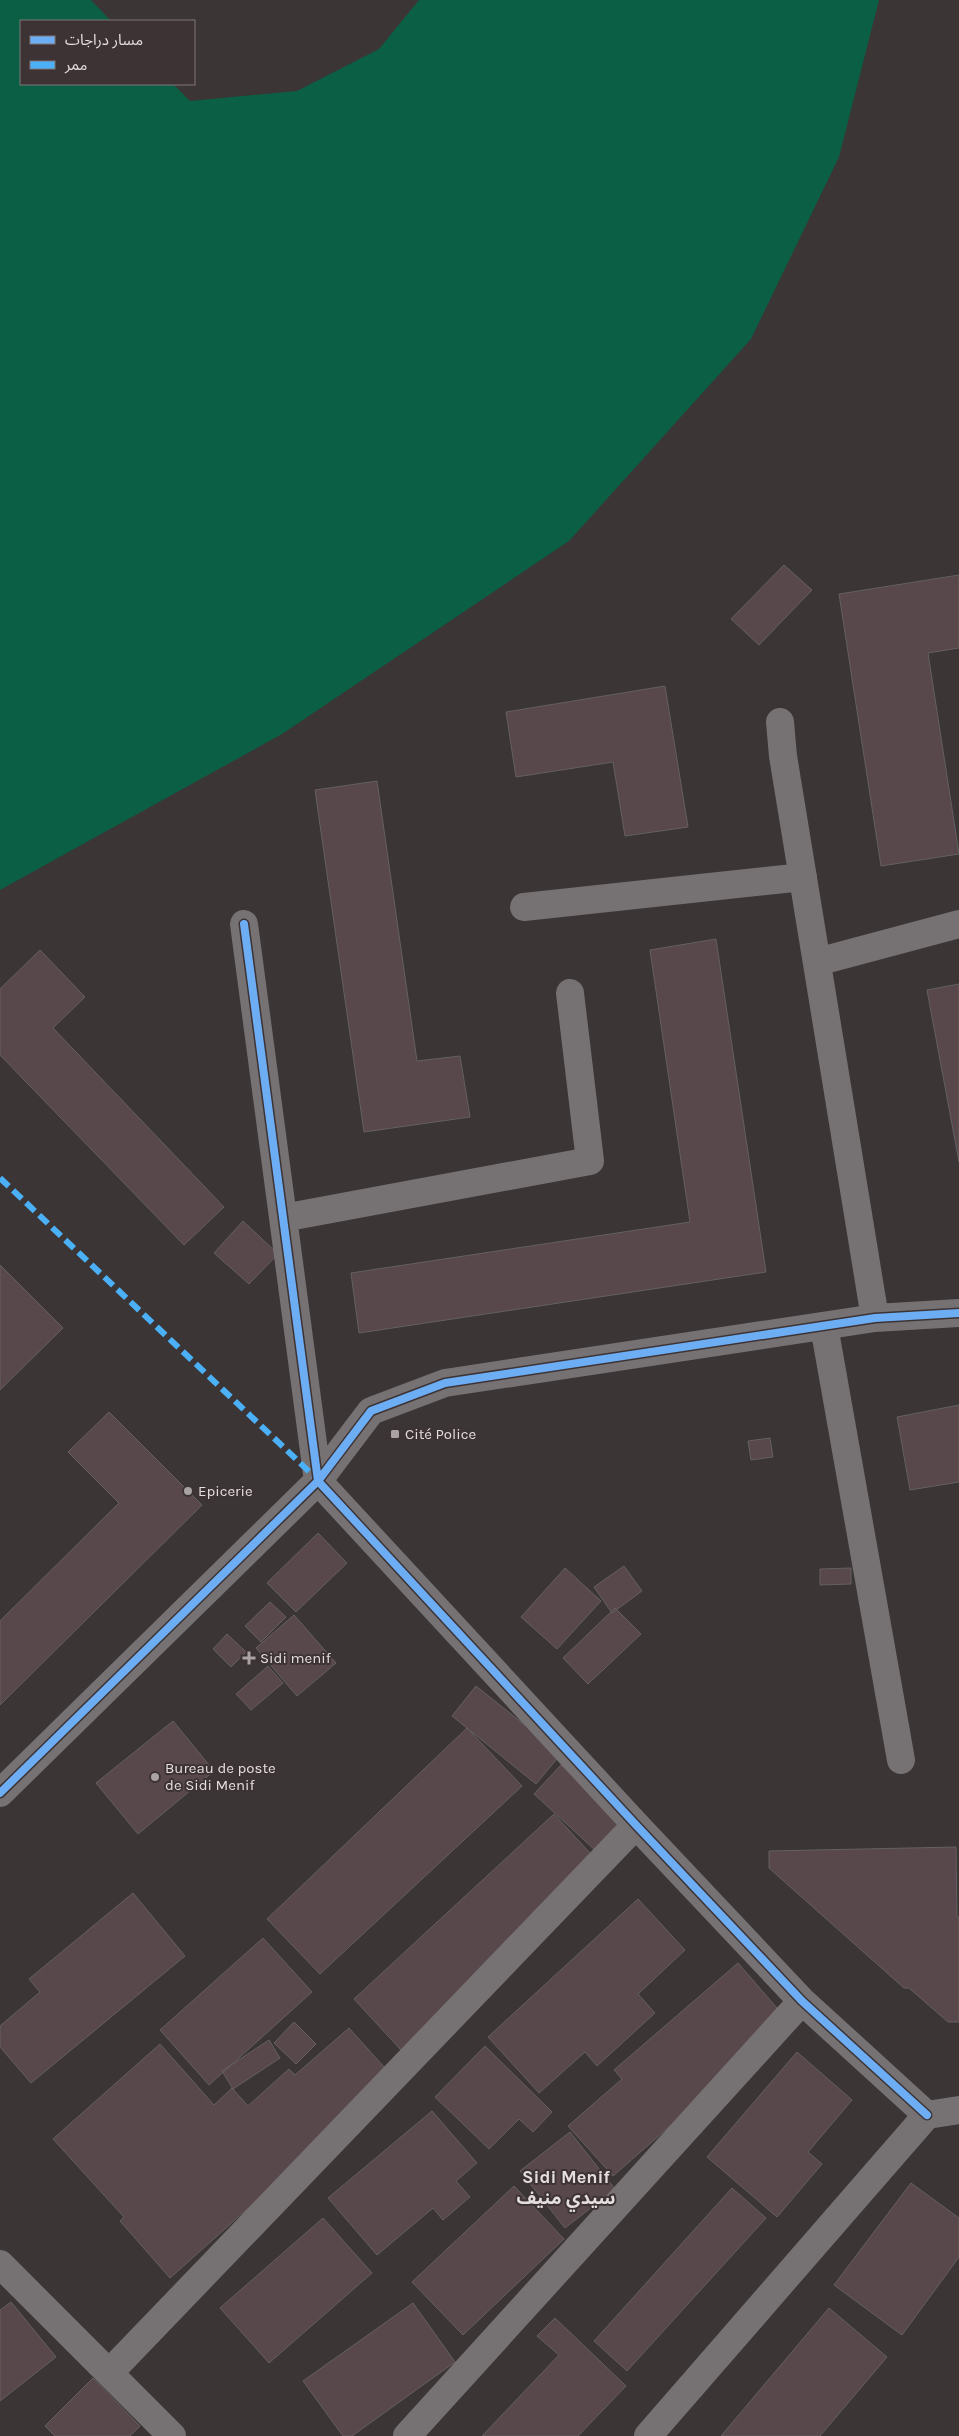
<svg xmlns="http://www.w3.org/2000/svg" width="959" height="2436" font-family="Karla,'Noto Sans Arabic',sans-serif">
<rect width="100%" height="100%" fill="#3b3536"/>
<path fill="#0b5f44" d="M0 0H91L111 21H21V84H173L190 101 297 91 379 49 419 0H879L839 157 751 339 569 541 282 734 0 890Z"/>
<path fill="#58474b" stroke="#656061" d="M784 565 812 590 759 645 731 619Z
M959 575V648L928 653 959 854 881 866 839 594Z
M665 686 688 827 625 836 613 762 516 777 506 712Z
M377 781 417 1061 460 1056 470 1117 364 1132 315 790Z
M716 939 766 1272 359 1333 351 1273 690 1222 650 950Z
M40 950 85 997 53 1028 224 1207 184 1245 0 1055V989Z
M959 984V1162L927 990Z
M243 1221 278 1254 249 1284 214 1253Z
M0 1265 63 1328 0 1390Z
M959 1405V1482L910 1490 897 1417Z
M109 1412 202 1505 0 1705V1621L119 1503 68 1452Z
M770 1438 773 1457 751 1460 748 1441Z
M318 1533 347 1563 296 1612 267 1583Z
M624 1566 642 1591 612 1613 594 1587Z
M565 1568 601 1601 557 1649 521 1617Z
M851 1568V1584L820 1585V1569Z
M270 1602 286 1617 261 1642 245 1626Z
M615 1608 641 1634 588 1684 563 1658Z
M294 1615 336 1663 297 1696 256 1648Z
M227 1634 246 1652 231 1667 213 1649Z
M268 1666 283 1683 251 1710 236 1694Z
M476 1686 561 1754 536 1784 452 1716Z
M173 1721 214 1771 138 1834 96 1783Z
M467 1728 522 1786 320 1974 267 1919Z
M561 1765 623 1822 596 1851 534 1794Z
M554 1814 602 1866 401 2050 354 1999Z
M956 1847 957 1917H959V2022H948L909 1988H904L769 1868V1851Z
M133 1893 185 1956 31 2083 0 2047V2026L40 1992 29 1979Z
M638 1899 685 1950 638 1994 655 2013 597 2066 585 2052 539 2093 488 2037Z
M263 1938 312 1992 209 2085 160 2030Z
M738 1963 789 2022 613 2176 568 2126 622 2079 614 2070Z
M294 2022 316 2044 296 2064 274 2043Z
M349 2028 394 2078 170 2278 120 2221 124 2217 53 2139 160 2044 214 2105 232 2088 248 2106 289 2069 295 2075Z
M269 2040 280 2058 233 2089 222 2071Z
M485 2046 552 2112 533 2132 519 2119 489 2149 435 2097Z
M797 2052 852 2100 808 2152 822 2164 777 2217 707 2157Z
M432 2111 477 2163 456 2181 470 2197 443 2220 433 2208 377 2255 328 2198Z
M570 2132 615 2189 565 2228 520 2171Z
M911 2183 959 2218V2257L902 2335 834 2285Z
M514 2186 564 2239 463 2335 412 2282Z
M732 2188 766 2218 627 2371 594 2341Z
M323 2218 372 2273 269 2363 220 2308Z
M11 2302 56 2357 0 2401V2310Z
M413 2303 455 2362 352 2436H343L303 2381Z
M829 2308 887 2357 820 2436H721Z
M555 2318 626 2386 578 2436H482L559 2355 537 2336Z
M93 2378 140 2426 130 2436H55L45 2426Z"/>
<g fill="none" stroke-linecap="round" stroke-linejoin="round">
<path stroke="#767172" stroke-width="28" d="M780 722 783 756 875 1318
M524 907 803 877
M244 924 318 1481 636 1825 802 2001 927 2115
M817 962 959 924
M283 1218 590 1161 570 993
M824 1326 901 1760
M0 1793 318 1481 371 1411 445 1383 875 1318 959 1313
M0 2264 172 2436
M109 2373 636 1825
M407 2436 802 2001
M648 2436 927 2115 959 2110"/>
<path stroke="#4cb0f7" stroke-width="6" stroke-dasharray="12 6" stroke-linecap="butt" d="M0 1178 317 1479"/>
<g stroke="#3d3335" stroke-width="11">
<path id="cycleway" d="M244 924 318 1481 636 1825 802 2001 927 2115
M0 1793 318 1481 371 1411 445 1383 875 1318 959 1313"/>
</g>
<use href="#cycleway" stroke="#6dadf4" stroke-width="8"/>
</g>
<g fill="#a9a3a4" stroke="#3d3335" stroke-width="2">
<rect x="390" y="1429" width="10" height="10" rx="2.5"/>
<circle cx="188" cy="1491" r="5"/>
<path d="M246.5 1650.5h5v5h5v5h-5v5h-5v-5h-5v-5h5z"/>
<circle cx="155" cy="1777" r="5"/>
</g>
<g text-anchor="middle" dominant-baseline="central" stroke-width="4" stroke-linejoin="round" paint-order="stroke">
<g font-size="15" fill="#e4dedf" stroke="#3d3335" text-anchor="start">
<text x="405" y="1434">Cité Police</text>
<text x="198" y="1491">Epicerie</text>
<text x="260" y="1658">Sidi menif</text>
<text x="165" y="1768">Bureau de poste<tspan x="165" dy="17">de Sidi Menif</tspan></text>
</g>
<g font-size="18" font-weight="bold" fill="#e4dedf" stroke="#3d3335">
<text x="566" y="2177">Sidi Menif<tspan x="566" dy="21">سيدي منيف</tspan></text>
</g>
</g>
<rect x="20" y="20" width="175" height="65" fill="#3d3335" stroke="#807779"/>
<rect x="30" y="36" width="25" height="8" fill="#6dadf4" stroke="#807779"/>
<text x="65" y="45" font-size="15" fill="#e4dedf">مسار دراجات</text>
<rect x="30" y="61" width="25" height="8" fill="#4cb0f7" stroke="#807779"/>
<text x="65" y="70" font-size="15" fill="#e4dedf">ممر</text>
</svg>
